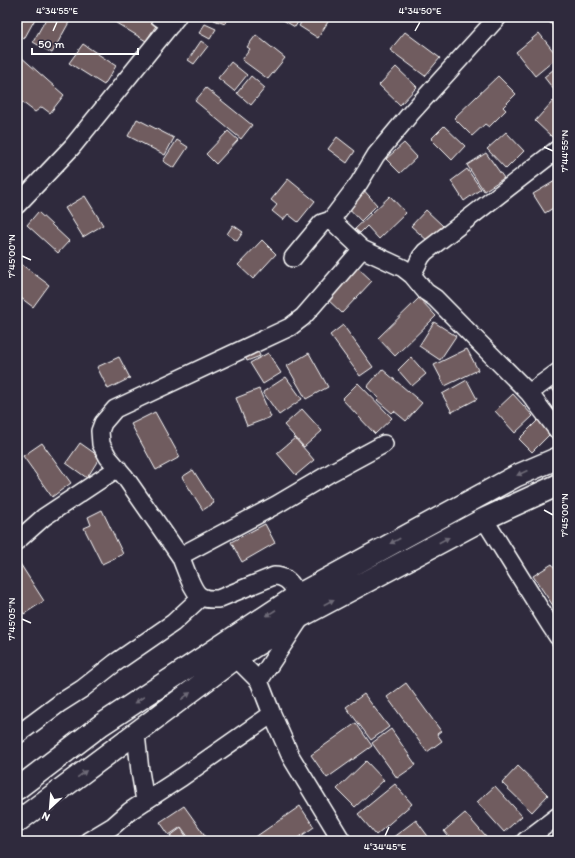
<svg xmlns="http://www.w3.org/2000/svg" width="575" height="858" font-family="Itim,sans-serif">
<rect width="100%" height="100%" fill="#2f2a3d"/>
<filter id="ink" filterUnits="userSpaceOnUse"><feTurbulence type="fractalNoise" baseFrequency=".025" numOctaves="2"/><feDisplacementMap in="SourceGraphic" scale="8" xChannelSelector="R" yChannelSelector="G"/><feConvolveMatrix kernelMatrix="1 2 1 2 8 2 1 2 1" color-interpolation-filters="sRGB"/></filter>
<g filter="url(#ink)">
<path fill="#705b5f" stroke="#fff" d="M17 17H31L35 19 24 39 17 35Z
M47 17H72L52 53 33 42Z
M116 17H152L159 21 146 41 113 21Z
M215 17H228L225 24 214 20Z
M278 17H301L295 27Z
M304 17H331L318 38 299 26Z
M544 17H558V31Z
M205 24 216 29 210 39 199 33Z
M405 32 440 58 425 76 390 50Z
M539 33 558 57 535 76 516 52Z
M256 35 285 58 268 79 242 60 250 49 247 47Z
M201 41 208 46 194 64 188 60Z
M83 44 116 66 104 85 69 63Z
M20 56 64 95 50 113 42 107 35 112 22 102 17 107V60Z
M231 62 247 75 234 91 218 78Z
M558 66V95L544 77Z
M396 67 417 87 400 105 379 85Z
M251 76 265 88 251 105 237 93Z
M498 76 516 94 503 107 506 110 489 127 485 124 472 136 454 118Z
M206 88 252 125 241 139 195 101Z
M553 101 558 105V131L552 137 535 121Z
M137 119 174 138 165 155 128 136Z
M444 126 465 146 452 160 431 139Z
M228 131 238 140 216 164 206 154Z
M506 132 524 151 506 169 487 149Z
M337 137 355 151 347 163 328 149Z
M177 140 188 147 174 168 163 161Z
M404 143 417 157 400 173 386 159Z
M486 153 504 178 484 191 467 165Z
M467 169 481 189 464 201 451 181Z
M288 179 315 201 298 222 288 214 283 220 272 211 277 205 271 200Z
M555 181 558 186V205L545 213 533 194Z
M362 188 377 205 361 221 345 204Z
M85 196 103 225 83 237 65 208Z
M390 196 406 213 379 239 367 226 360 233 355 229Z
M426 210 443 226 428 241 411 226Z
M38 212 69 241 58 253 27 225Z
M233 225 243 232 237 241 227 234Z
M262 240 276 254 253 279 238 265Z
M17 261 49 285 33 307 17 295Z
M356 266 372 281 342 313 326 298Z
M419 298 436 316 395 356 378 338Z
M434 322 456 336 440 360 419 346Z
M343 325 373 367 360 376 330 335Z
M257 349 260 356 247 361 244 354Z
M467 349 478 370 445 386 434 365Z
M268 353 281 373 263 384 250 363Z
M309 353 328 387 306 399 287 366Z
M119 357 130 378 108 389 97 367Z
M411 357 426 374 412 386 398 370Z
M382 369 422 403 406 421 394 411 392 413 377 400 379 398 367 387Z
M286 377 302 399 279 415 263 392Z
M467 380 477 399 452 412 442 394Z
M358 383 392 418 375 434 342 399Z
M558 383V397L551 387Z
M259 389 271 417 247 426 236 398Z
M513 394 533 416 515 433 495 411Z
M302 409 322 431 304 447 284 425Z
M155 412 180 457 156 470 131 424Z
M538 420 551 433 532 452 519 439Z
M295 438 314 460 296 475 277 453Z
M42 443 71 483 52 497 23 456Z
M80 443 100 457 87 478 66 463Z
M193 470 214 503 203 510 182 477Z
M102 510 123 554 102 564 84 528 91 525 88 517Z
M265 524 275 543 242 562 231 542Z
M19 562 44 601 24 614 17 603V564Z
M552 564 558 573V613L533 576Z
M406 683 441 731 437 734 442 741 427 752 387 697Z
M364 694 389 727 371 740 346 707Z
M356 723 372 746 327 778 311 755Z
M391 729 416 765 397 778 372 743Z
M366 761 384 780 355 807 337 789Z
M518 766 548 795 532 812 502 783Z
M395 784 412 804 376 835 358 814Z
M495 786 522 816 504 832 477 802Z
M184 806 209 841H191L181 827 169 835 160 822Z
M300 806 314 827 294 841H256L254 838Z
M465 813 486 837 482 841H452L444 831Z
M416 820 430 839 428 841H388Z
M181 828 189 841H174L170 836Z"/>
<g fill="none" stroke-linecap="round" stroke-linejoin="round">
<g stroke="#fff" stroke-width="20">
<path id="minor" d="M159 17 171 25
M558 149 425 252 421 257 412 275 426 292 435 298 529 393 558 372
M17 205 72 147 177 17
M331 220 362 249 403 268 412 275
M362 249 303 317 290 327 115 409 103 423 100 431 101 444 108 457 125 477 180 556 276 505 332 472 384 444
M293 258 322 223 331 220 359 183 376 155 411 113 498 17
M529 393 558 431
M484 519 550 625 558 637
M17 541 44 517 118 468
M180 556C185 566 192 593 202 597 208 600 212 599 218 599L274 576C295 576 299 600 302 616L259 681
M236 658 259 681 272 714 291 757 342 841
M17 735 60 703 82 689 115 663 173 623 201 597
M145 801 182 777 272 714
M88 841 113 826 130 811 145 801 140 771 136 734
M525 841 558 816"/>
</g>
<g stroke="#fff" stroke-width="24">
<path id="major" d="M17 789 101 725 298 595 516 476 558 458
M17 822 236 658 302 616 484 519 558 485"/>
</g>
<use href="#minor" stroke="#2f2a3d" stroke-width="17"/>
<use href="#major" stroke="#2f2a3d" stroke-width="21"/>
</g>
<defs><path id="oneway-solid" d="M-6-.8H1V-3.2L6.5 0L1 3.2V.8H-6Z"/></defs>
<g fill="#6d6a77">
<use href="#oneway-solid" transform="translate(522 473) rotate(156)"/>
<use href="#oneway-solid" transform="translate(444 540) rotate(-28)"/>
<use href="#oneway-solid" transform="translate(395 541) rotate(152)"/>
<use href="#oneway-solid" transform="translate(329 602) rotate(-28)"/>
<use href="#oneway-solid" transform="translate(271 613) rotate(147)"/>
<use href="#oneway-solid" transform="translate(186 696) rotate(-37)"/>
<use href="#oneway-solid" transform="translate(139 700) rotate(147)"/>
<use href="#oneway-solid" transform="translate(82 774) rotate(-37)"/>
</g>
</g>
<path fill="none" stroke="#fff" stroke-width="1.5" d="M53 31 57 22M415 31 420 22M544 147 553 151M22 256 31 260M544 510 553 515M22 619 31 623M385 836 389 827"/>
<rect width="575" height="858" fill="none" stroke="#2f2a3d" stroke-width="44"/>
<g transform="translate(50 808) rotate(206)" stroke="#2f2a3d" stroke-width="3" paint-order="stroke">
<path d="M0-3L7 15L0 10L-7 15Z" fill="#ffffff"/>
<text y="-6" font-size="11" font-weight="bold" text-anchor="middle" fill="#ffffff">N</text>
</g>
<path d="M32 48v6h106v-6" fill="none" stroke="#ffffff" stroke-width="2"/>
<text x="38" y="48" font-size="12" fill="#ffffff" stroke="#2f2a3d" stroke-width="3" paint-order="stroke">50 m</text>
<rect x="22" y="22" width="531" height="814" fill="none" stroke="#fff" stroke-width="1.5"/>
<g font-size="10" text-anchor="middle" fill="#fff">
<text x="57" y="14">4°34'55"E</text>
<text x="420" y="14">4°34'50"E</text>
<text transform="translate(564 151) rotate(-90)" y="4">7°44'55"N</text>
<text transform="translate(11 256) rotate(-90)" y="4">7°45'00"N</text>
<text transform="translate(564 515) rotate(-90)" y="4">7°45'00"N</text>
<text transform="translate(11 619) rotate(-90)" y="4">7°45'05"N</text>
<text x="385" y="850">4°34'45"E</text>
</g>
</svg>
